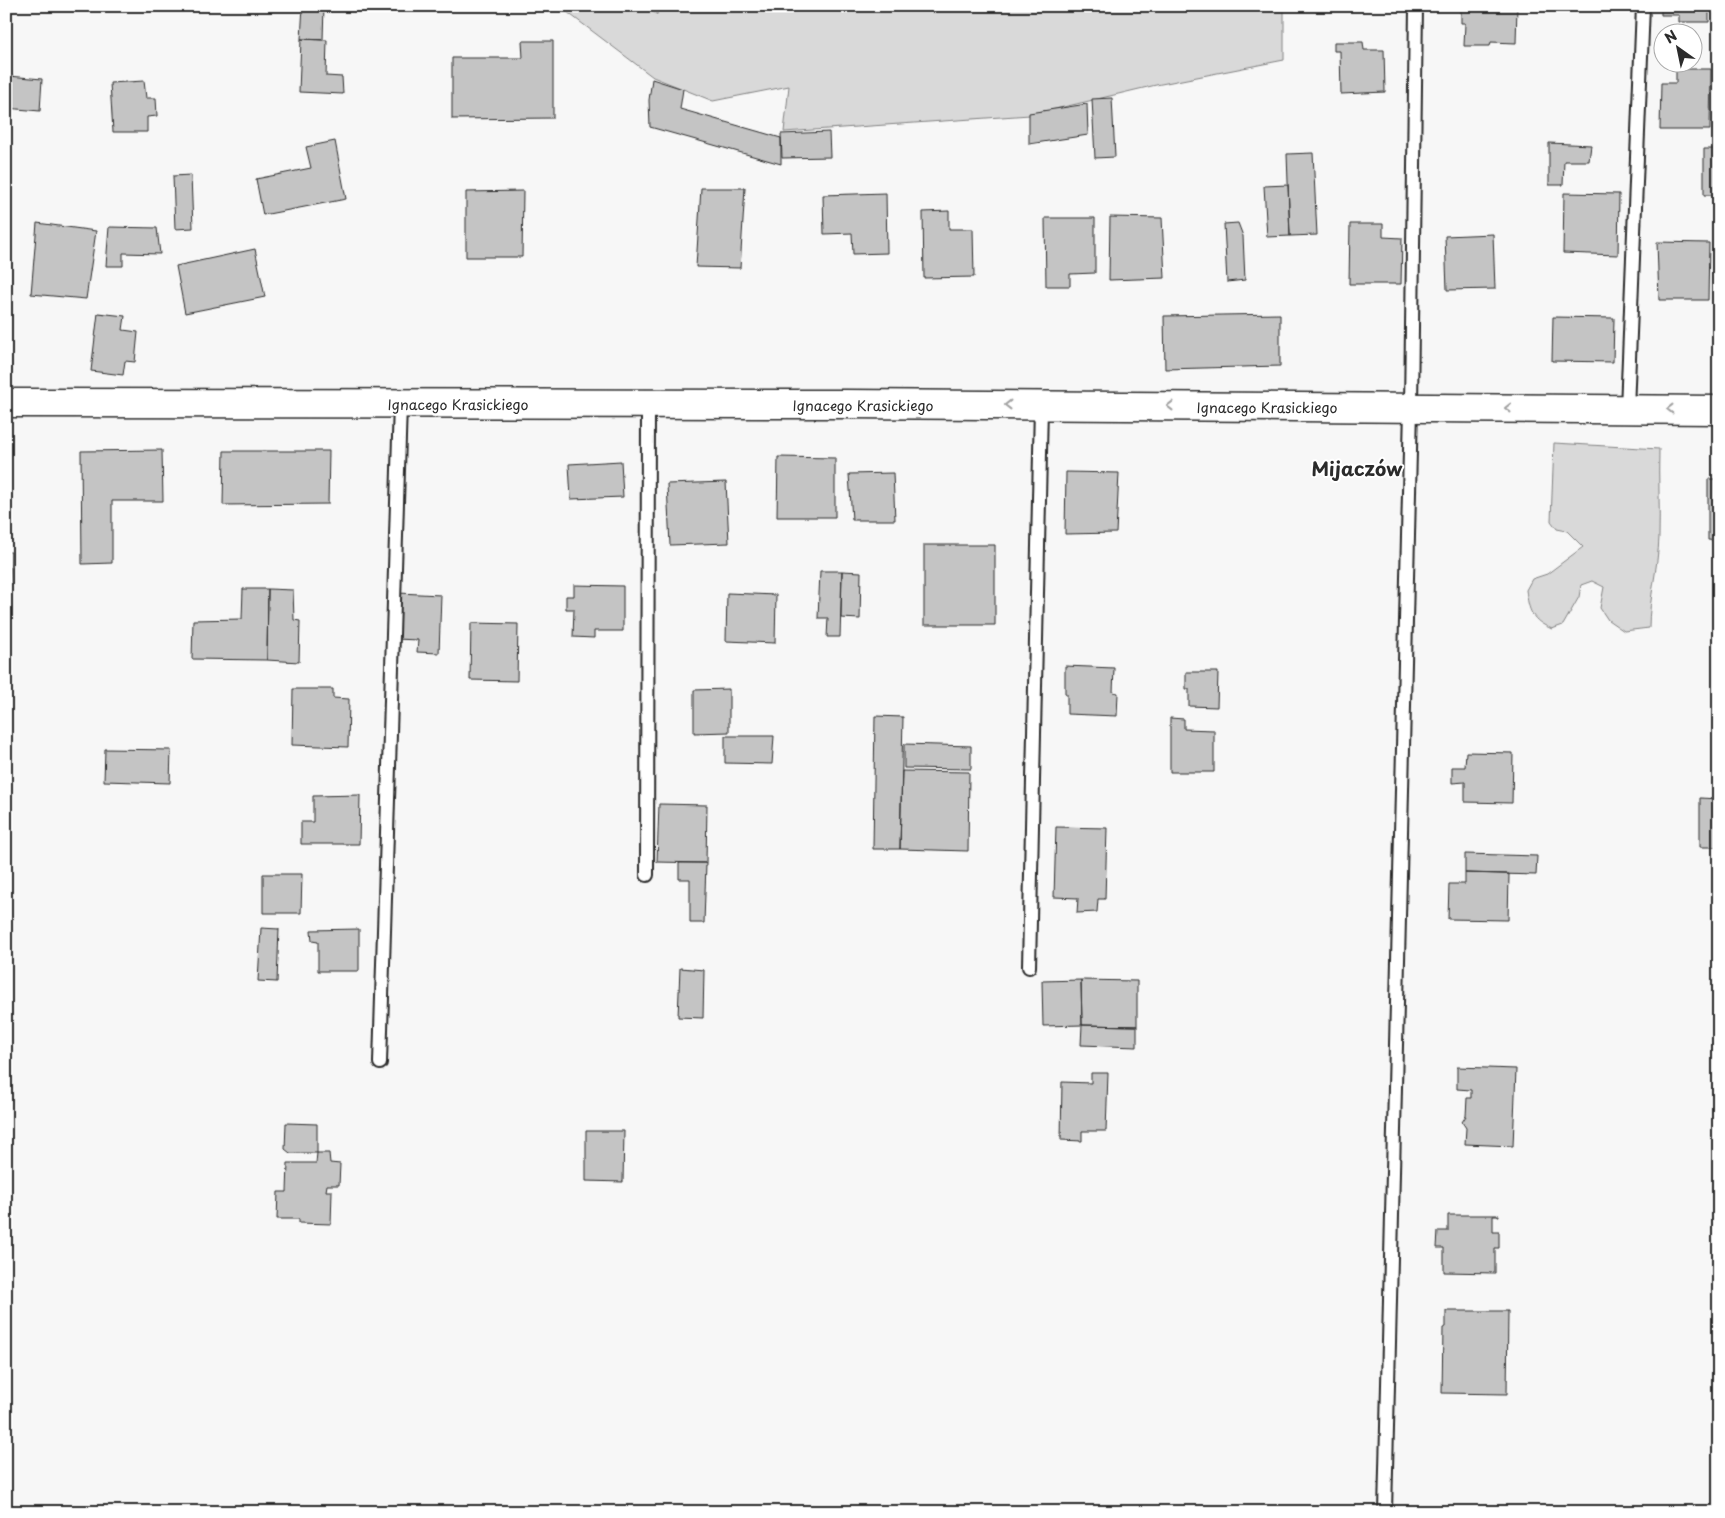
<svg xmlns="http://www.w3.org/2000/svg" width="1725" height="1518" font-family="'Playpen Sans',sans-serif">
<rect width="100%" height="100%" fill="#f7f7f7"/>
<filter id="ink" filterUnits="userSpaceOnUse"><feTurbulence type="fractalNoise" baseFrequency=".02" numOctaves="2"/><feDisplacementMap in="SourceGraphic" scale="10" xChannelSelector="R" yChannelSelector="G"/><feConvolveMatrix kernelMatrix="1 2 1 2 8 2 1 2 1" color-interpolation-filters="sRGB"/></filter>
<g filter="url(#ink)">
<path fill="#d9d9d9" stroke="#828282" d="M559 6H1284V60L1156 85 1030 115 784 132 789 86 713 101 653 77Z
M1554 443 1659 449C1658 478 1660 508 1659 537 1658 568 1649 598 1649 628L1624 631 1608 620 1600 608 1604 587 1592 581 1581 585 1579 597 1563 625 1552 629C1531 620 1529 611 1526 590L1532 579 1547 574 1583 547 1567 531 1557 529 1551 521Z"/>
<path fill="#c4c4c4" stroke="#2b2b2b" d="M303 6H324L323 40 301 39Z
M642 6H661L657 14Z
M1461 6H1517L1516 43 1491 42 1490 46H1464L1465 23H1461Z
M1661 6H1709V22H1679V15H1661Z
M301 39 327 40 326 76 342 77 343 94 299 92Z
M522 41H553V118L452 119V58H523Z
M1334 42H1363L1364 50H1384L1385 92 1341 94 1340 51H1334Z
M1676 69H1711L1710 130H1660L1661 83H1676Z
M9 76 42 79 40 111 6 108Z
M652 79 683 89 680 109 781 138V164L650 127 649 100Z
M144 81 146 98H156L157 116 147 117V132H113L110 83Z
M1112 98 1115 157 1095 158 1092 99Z
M1087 104 1088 135 1029 144V113Z
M829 132 830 157 782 158 781 134Z
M335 141 346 199 263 215 256 179 311 168 306 147Z
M1549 143 1591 145 1589 161H1564L1563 185H1549Z
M1704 149H1719V195H1704Z
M1313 153 1317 235 1290 236 1287 154Z
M191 175 193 228 175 229 173 176Z
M1288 185 1290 236 1267 237 1264 186Z
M701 188H745L740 268 696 267Z
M523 191 522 257H466V192Z
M886 193 887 253 853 254 852 233 824 234 823 195Z
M1564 193 1619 194 1618 255 1563 253Z
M949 211V229H973L974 277 924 278 923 212Z
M1110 217 1162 218 1165 278 1109 280Z
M1045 218H1095V273L1070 274V286H1046Z
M37 223 96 231 86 299 31 294Z
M1238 223 1243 236 1245 280 1227 282 1224 224Z
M1350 224H1383V237L1402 238 1401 284H1349Z
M109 227 157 228 160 254 123 253V266H106Z
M1493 234 1495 289 1447 290 1445 236Z
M1657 242 1709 243 1708 300H1659Z
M255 249 265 297 185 313 176 266Z
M6 310H8L7 359H6Z
M98 313 125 316 123 330 138 332 135 362 125 361 123 375 91 371Z
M1280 314V366L1165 369 1164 316Z
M1553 317 1614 318 1613 362 1552 361Z
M162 450 163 501H112V563L82 564 81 451Z
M224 451H329L328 504 223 505Z
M778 457 835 458V517H777Z
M621 461 623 497 571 499 569 464Z
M1066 472 1119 473 1116 533 1065 534Z
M893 473 895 520H852L849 474Z
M1708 479H1719V541L1708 540Z
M726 482 729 543 670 545 667 484Z
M924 545H995V625H924Z
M6 552H11L8 646H6Z
M820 571H842L840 637H827L828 618H818Z
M842 571 861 572 860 619 841 618Z
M574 585 623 586V631H594V638L573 637 574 609H566V596H574Z
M243 589H268L267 660 192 659 193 620 242 619Z
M268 589 293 590 294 620 300 621 299 662 267 660Z
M398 593 441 595 439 653 417 652 418 640 396 639Z
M727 593 776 595 775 643 726 641Z
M471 623 518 624 517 681 470 680Z
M1065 666 1114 668 1113 692 1118 693 1117 716 1067 714V694L1065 693Z
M1186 672H1218L1217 707 1189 706V689H1186Z
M293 689H333V698L349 699 348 747 292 745Z
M729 689V732L694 733V690Z
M875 716 903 717 900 849H873Z
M1170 718 1184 719V729L1214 730V772H1170Z
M725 736H774L772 764 725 763Z
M904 744 971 746V769L904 768Z
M105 749 171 750 170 783 104 781Z
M1466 752 1513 753 1512 803 1465 802V782L1452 783V767H1465Z
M902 771 969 772 968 851 900 849Z
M360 795 359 844H301V822H313V796Z
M1700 798 1719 799V847H1700Z
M659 804 707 805 706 863 657 862Z
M1056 827 1107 828 1105 899H1098L1097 912 1077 913 1078 898 1054 897Z
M1465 854 1537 856 1536 875 1465 873Z
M679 863H706L704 923H690V879H679Z
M1465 873 1509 874 1508 920 1448 919 1449 884H1465Z
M263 874H302L301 913H263Z
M261 928 279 929 277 982 258 981Z
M359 929V971H318V942L312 941 311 930Z
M680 968 704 970 703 1018 678 1017Z
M1081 980 1137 981V1026L1082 1025Z
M1081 980 1082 1025 1043 1026 1042 981Z
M1082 1025 1137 1026V1047L1081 1045Z
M1457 1067 1516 1069 1513 1146 1465 1144 1466 1128 1462 1122 1466 1116 1467 1098H1471V1090L1457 1089Z
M1091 1073H1108L1106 1131H1082V1141L1061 1140 1062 1082 1091 1083Z
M286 1123 317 1124V1153H290L285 1149Z
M586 1131H624L623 1182 586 1181Z
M317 1153H329L330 1163 340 1164 339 1185H327L326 1191H332L331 1224 299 1223V1219H277L278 1192H287L288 1163H316Z
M1448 1215H1499V1216H1493V1232H1499V1248H1495V1273L1444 1272V1248H1437L1438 1231H1448Z
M1446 1311H1508L1507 1394 1442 1393 1443 1328 1446 1327Z"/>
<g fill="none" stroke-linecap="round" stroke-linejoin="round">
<g stroke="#2b2b2b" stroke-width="16">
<path id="lane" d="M1627 409 1643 6
M647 875 648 404
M1029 967 1041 406
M380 1063 400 404
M1385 1512 1411 408 1416 6"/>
</g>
<g stroke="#2b2b2b" stroke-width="31">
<path id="secondary" d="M6 403 846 404 1719 410"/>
</g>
<use href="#lane" stroke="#fff" stroke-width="12"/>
<use href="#secondary" stroke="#fff" stroke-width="28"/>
</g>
<defs><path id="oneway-chevron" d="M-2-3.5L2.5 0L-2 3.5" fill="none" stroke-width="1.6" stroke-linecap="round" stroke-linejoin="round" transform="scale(1.25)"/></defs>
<g stroke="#a0a0a0">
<use href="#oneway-chevron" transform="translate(1008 405) rotate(-180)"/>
<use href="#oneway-chevron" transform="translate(1170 406) rotate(-180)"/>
<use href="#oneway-chevron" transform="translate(1508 408) rotate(-180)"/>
<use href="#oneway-chevron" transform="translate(1670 409) rotate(-180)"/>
</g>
</g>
<g text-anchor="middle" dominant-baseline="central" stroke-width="4" stroke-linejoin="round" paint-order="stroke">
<g font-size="14" fill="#2b2b2b" stroke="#fff">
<text x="458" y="404">Ignacego Krasickiego</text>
<text x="863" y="405">Ignacego Krasickiego</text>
<text x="1267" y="407">Ignacego Krasickiego</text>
</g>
<g font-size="19" font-weight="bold" fill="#2b2b2b" stroke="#fff">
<text x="1357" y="468">Mijaczów</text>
</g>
</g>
<rect width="1725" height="1518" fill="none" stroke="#fff" stroke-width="25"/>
<rect x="12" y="12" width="1700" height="1493" fill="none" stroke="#2b2b2b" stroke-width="2" filter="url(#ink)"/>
<g transform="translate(1678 48) rotate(327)"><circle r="24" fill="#ffffff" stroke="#aaaaaa"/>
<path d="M0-4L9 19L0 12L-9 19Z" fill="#2b2b2b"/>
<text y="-8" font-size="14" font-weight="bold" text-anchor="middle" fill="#2b2b2b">N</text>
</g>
</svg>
